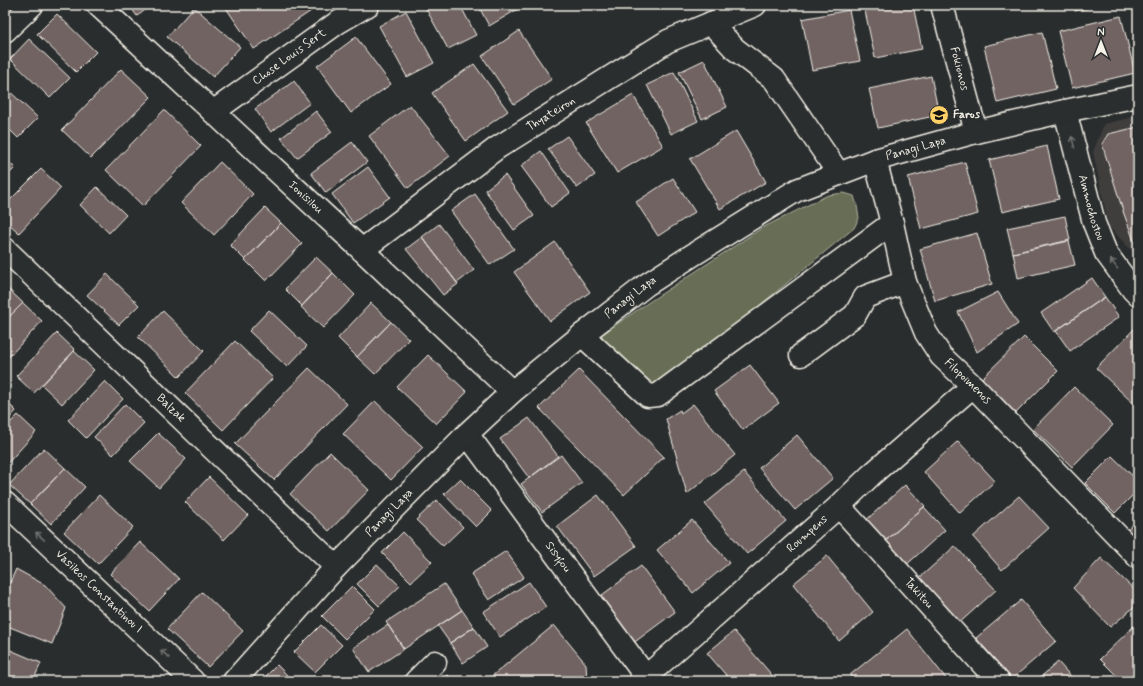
<svg xmlns="http://www.w3.org/2000/svg" width="1143" height="686" font-family="Mynerve,sans-serif">
<rect width="100%" height="100%" fill="#2a2d2e"/>
<filter id="ink" filterUnits="userSpaceOnUse"><feTurbulence type="fractalNoise" baseFrequency=".025" numOctaves="2"/><feDisplacementMap in="SourceGraphic" scale="8" xChannelSelector="R" yChannelSelector="G"/><feConvolveMatrix kernelMatrix="1 2 1 2 8 2 1 2 1" color-interpolation-filters="sRGB"/></filter>
<g filter="url(#ink)">
<path fill="#403d3e" d="M1138 116V257L1109 227 1093 152 1104 124Z"/>
<path fill="#676e54" stroke="#aeb09e" d="M844 193 854 196 857 206 859 218 854 228 664 384 651 385 628 372 601 335 649 302 762 228 828 195Z"/>
<path fill="#726363" stroke="#f4f1e8" d="M129 5H152L137 16Z
M224 5H320L254 49Z
M424 5H460L476 35 448 49Z
M478 5H516L518 9 489 26Z
M870 5H913L922 49 875 58 864 6Z
M1073 5H1101L1075 11Z
M194 7 240 47 213 77 167 37Z
M849 10 860 61 812 70 802 19Z
M406 11 434 63 407 77 379 26Z
M57 14 96 52 76 72 37 34Z
M1121 16 1135 73 1072 88 1058 31Z
M519 31 552 79 514 104 482 56Z
M1042 32 1056 89 997 103 984 46Z
M356 37 391 84 351 113 317 66Z
M29 39 70 78 50 98 10 59Z
M704 60 727 107 702 119 679 72Z
M474 64 508 111 466 141 432 93Z
M121 69 151 97 91 158 62 130Z
M674 72 698 121 671 134 647 85Z
M931 76 939 115 878 128 869 89Z
M294 81 310 103 271 132 255 109Z
M5 87 38 118 18 138 6 126 5 127Z
M633 95 663 146 617 173 586 123Z
M410 105 450 156 408 188 369 136Z
M164 110 201 146 143 206 106 170Z
M316 111 332 132 297 158 281 138Z
M1138 127V246H1136L1124 214 1102 144 1108 134Z
M736 131 766 182 720 209 690 159Z
M567 136 595 175 577 188 548 149Z
M352 142 367 162 326 193 311 173Z
M1047 146 1059 199 1002 212 989 160Z
M541 151 570 193 551 207 521 166Z
M5 158 15 168 5 178Z
M220 162 253 194 214 235 181 203Z
M965 162 978 214 921 229 908 177Z
M368 167 390 197 353 223 332 194Z
M41 169 61 188 19 233 5 220V205Z
M505 175 534 216 514 230 485 190Z
M673 178 695 212 658 236 636 202Z
M97 187 126 215 109 233 80 205Z
M475 194 514 249 490 265 451 211Z
M265 208 281 223 245 260 230 245Z
M1065 216 1070 240 1013 253 1007 228Z
M281 223 302 244 266 281 245 260Z
M439 224 474 270 457 283 422 237Z
M977 233 992 284 935 301 920 249Z
M422 237 458 284 443 295 406 249Z
M1069 241 1075 265 1018 278 1013 253Z
M555 242 590 292 550 321 514 272Z
M316 257 333 273 302 306 285 289Z
M333 273 355 295 323 328 301 307Z
M107 274 139 305 119 325 87 295Z
M1092 278 1105 297 1054 332 1041 313Z
M5 286 23 303 5 321Z
M998 292 1018 324 977 352 958 312Z
M1105 297 1119 317 1070 351 1056 331Z
M23 303 42 321 5 361V321Z
M371 303 391 322 357 357 338 338Z
M269 310 307 346 287 367 249 331Z
M163 311 204 351 179 377 138 337Z
M391 322 409 339 375 374 357 357Z
M1137 326 1138 327V402L1135 405 1096 368Z
M57 333 75 350 34 393 16 376Z
M1024 337 1058 371 1015 414 981 379Z
M235 341 273 378 223 430 185 393Z
M74 351 94 370 62 404 42 385Z
M428 355 467 392 436 424 397 387Z
M750 365 779 403 743 430 714 391Z
M309 368 347 404 274 480 235 444Z
M579 370 664 457 624 495 539 408Z
M105 381 123 399 86 438 68 420Z
M1074 387 1113 425 1072 467 1033 429Z
M5 400 16 411 5 423Z
M375 401 423 447 391 480 343 434Z
M125 404 144 423 113 455 94 437Z
M693 404 735 455 687 494 666 419 680 410 681 413Z
M18 415 36 432 5 466V428Z
M529 418 558 456 529 478 500 439Z
M158 433 186 459 159 488 130 461Z
M797 435 833 478 795 510 759 468Z
M958 441 995 481 960 513 924 472Z
M44 448 65 468 30 504 9 485Z
M330 452 369 490 329 531 290 494Z
M561 455 582 483 542 512 521 484Z
M1112 456 1138 481V490L1115 513 1085 483Z
M65 468 85 487 51 524 30 504Z
M744 472 786 521 747 554 705 504Z
M209 477 248 515 224 540 185 502Z
M460 479 492 511 476 527 444 494Z
M905 485 925 506 882 544 863 523Z
M99 495 133 527 98 564 64 532Z
M598 495 636 546 594 576 557 526Z
M1019 496 1049 528 1002 570 973 537Z
M437 500 463 527 443 546 416 520Z
M924 507 945 530 904 567 882 544Z
M1138 519V543L1126 532Z
M692 520 729 563 693 593 657 550Z
M403 532 432 562 411 582 382 553Z
M140 542 179 579 149 611 110 574Z
M955 546 996 590 957 625 917 580Z
M506 551 524 577 489 600 471 574Z
M827 556 873 612 839 641 793 584Z
M1101 558 1138 593V604L1110 627 1073 588Z
M377 564 400 586 379 606 357 584Z
M641 566 675 612 632 644 598 598Z
M16 569 45 585 66 608 52 644 5 625V594Z
M529 582 546 607 500 637 483 612Z
M444 584 462 610 404 649 386 622Z
M352 586 375 609 345 639 322 616Z
M202 592 243 631 208 667 167 629Z
M1021 600 1056 641 1012 679 976 638Z
M462 610 474 627 450 643 438 626Z
M1138 622V681H1122L1100 659Z
M321 625 342 645 315 672 294 652Z
M388 625 404 649 369 672 353 648Z
M554 625 586 664 587 681H486Z
M474 627 487 647 463 663 450 643Z
M907 629 948 681H854L850 675Z
M734 631 777 681H731L707 653Z
M5 642 10 645 5 657Z
M8 649 41 663 33 681H5V657Z
M1058 662 1075 681H1036Z
M277 665 293 681H261Z
M448 675 454 681H442Z
M832 676 836 681H825Z"/>
<g fill="none" stroke-linecap="round" stroke-linejoin="round">
<g stroke="#f4f1e8" stroke-width="25">
<g id="minor">
<path id="s1" d="M98 5 362 250 512 392"/>
<path id="s2" d="M942 5 976 132"/>
<path d="M711 23 735 49 774 79 839 174"/>
<path d="M5 31 32 5"/>
<path id="s3" d="M1065 111 1094 223 1106 253 1133 290 1138 295"/>
<path id="s4" d="M213 112 337 23 368 5"/>
<path id="s5" d="M875 160 892 223 905 282 926 333 941 356 973 386 1138 557"/>
<path id="s6" d="M5 249 336 567"/>
<path id="s7" d="M362 250 497 148 668 41 755 5"/>
<path d="M582 335 648 396 658 395 892 223"/>
<path d="M801 355 855 315 865 297 905 282"/>
<path id="s8" d="M467 434 649 681"/>
<path id="s9" d="M839 506 998 681"/>
<path id="s10" d="M234 681 336 567 467 434 512 392 582 335 646 285 691 256 797 190 875 160 976 132 1065 111 1138 96"/>
<path d="M416 681 435 662"/>
<path id="s11" d="M641 681 839 506 871 475 973 386"/>
</g>
</g>
<g stroke="#f4f1e8" stroke-width="25">
<g id="major">
<path id="s12" d="M5 503 193 681"/>
</g>
</g>
<use href="#minor" stroke="#2a2d2e" stroke-width="22"/>
<use href="#major" stroke="#2a2d2e" stroke-width="22"/>
</g>
<defs><path id="oneway-shaft" d="M-6 0H5M1.5-3L5.5 0L1.5 3" fill="none" stroke-width="1.6" stroke-linecap="round" stroke-linejoin="round"/></defs>
<g stroke="#71726f">
<use href="#oneway-shaft" transform="translate(1073 142) rotate(-104)"/>
<use href="#oneway-shaft" transform="translate(1114 264) rotate(-126)"/>
<use href="#oneway-shaft" transform="translate(40 536) rotate(-137)"/>
<use href="#oneway-shaft" transform="translate(165 654) rotate(-137)"/>
</g>
</g>
<defs>
<g id="school-disc" transform="scale(1)"><circle r="9.5" fill="#ffd166" stroke="#2a2d2e"/><path d="M0-5L7-2L0 1L-7-2ZM-4 1L0 2.5L4 1V4Q0 6-4 4Z" fill="#111"/></g>
</defs>
<g fill-rule="evenodd">
<use href="#school-disc" x="939" y="115"/>
</g>
<g text-anchor="middle" dominant-baseline="central" stroke-width="3" stroke-linejoin="round" paint-order="stroke">
<g font-size="12" fill="#f4f1e8" stroke="#2a2d2e">
<text stroke="none"><textPath href="#s4" startOffset="94">Chose Louis Sert</textPath></text>
<text stroke="none"><textPath href="#s2" startOffset="66">Fokionos</textPath></text>
<text stroke="none"><textPath href="#s7" startOffset="233">Thyateiron</textPath></text>
<text stroke="none"><textPath href="#s10" startOffset="877">Panagi Lapa</textPath></text>
<text stroke="none"><textPath href="#s1" startOffset="283">Ionisilou</textPath></text>
<text stroke="none"><textPath href="#s3" startOffset="100">Ammochostou</textPath></text>
<text stroke="none"><textPath href="#s10" startOffset="553">Panagi Lapa</textPath></text>
<text stroke="none"><textPath href="#s5" startOffset="245">Filopoimenos</textPath></text>
<text stroke="none"><textPath href="#s6" startOffset="230">Balzak</textPath></text>
<text stroke="none"><textPath href="#s10" startOffset="229">Panagi Lapa</textPath></text>
<text stroke="none"><textPath href="#s11" startOffset="222">Roumpens</textPath></text>
<text stroke="none"><textPath href="#s8" startOffset="153">Sisyfou</textPath></text>
<text stroke="none"><textPath href="#s12" startOffset="129">Vasileos Constantinou I</textPath></text>
<text stroke="none"><textPath href="#s9" startOffset="118">Takitou</textPath></text>
</g>
<g font-size="12" font-weight="bold" fill="#f4f1e8" stroke="#2a2d2e" text-anchor="start">
<text x="953" y="115">Faros</text>
</g>
</g>
<rect width="1143" height="686" fill="none" stroke="#2a2d2e" stroke-width="20"/>
<rect x="10" y="10" width="1123" height="666" fill="none" stroke="#f4f1e8" stroke-width="1.5" filter="url(#ink)"/>
<g transform="translate(1101 42)" stroke="#2a2d2e" stroke-width="3" paint-order="stroke">
<path d="M0-3L7 15L0 10L-7 15Z" fill="#f4f1e8"/>
<text y="-6" font-size="11" font-weight="bold" text-anchor="middle" fill="#f4f1e8">N</text>
</g>
</svg>
